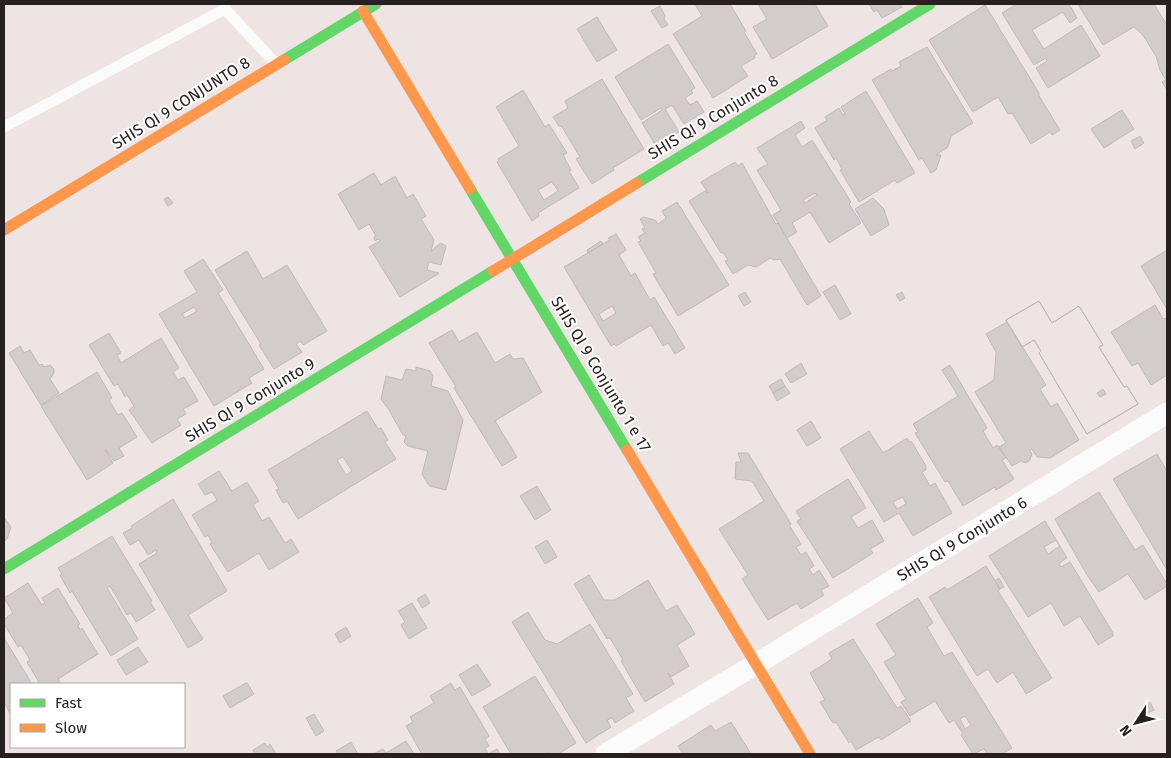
<svg xmlns="http://www.w3.org/2000/svg" width="1171" height="758" font-family="'Fira Sans',sans-serif">
<rect width="100%" height="100%" fill="#eee4e4"/>
<path fill="#d3cccc" stroke="#c1b9b9" fill-rule="evenodd" d="M695 4H730L746 31 744 32 757 54 754 56 755 58 741 66 748 76 713 98 673 34 702 16Z
M758 4H815L828 26 772 59 753 27 767 19Z
M869 4H900L902 7 882 18 877 10 874 12Z
M1017 4H1069L1077 18 1070 23 1063 12 1032 30 1044 49 1081 25 1100 56 1048 88 1036 68 1047 61 1046 58 1034 65 1002 13Z
M1078 4H1154L1167 25V90L1162 82 1166 80 1160 70 1156 56 1142 34 1134 27 1103 45Z
M985 5 1039 93V96L1060 130 1052 135 1050 132 1031 144 1012 113 1008 114 998 97 973 112 929 40Z
M660 6 665 16 664 19 668 25 662 28 651 11Z
M597 17 617 50 597 62 577 29Z
M668 44 695 88 691 90 693 93 685 98 690 105 697 101 704 112 684 124 672 105 665 109 679 132 656 146 642 123 662 110 661 108 641 120 615 77Z
M927 47 973 123 951 136 948 147 936 155H941L936 170 931 173 922 158 919 160 872 80 891 69 892 71 901 66 899 62Z
M602 79 644 149 613 168 614 170 592 184 576 159 580 157 562 127 559 126 553 117 568 108 565 101Z
M523 90 545 127 549 124 567 153 563 155 571 170 569 171 579 188 538 213 539 216 532 221 497 162 499 160 498 159 519 146 496 107ZM552 182 558 191 544 200 538 190Z
M866 91 915 173 897 183 895 180 859 202 840 170 842 169 836 158 834 160 815 128 827 120 825 117 839 108 843 115 845 114 841 107Z
M1122 110 1134 129 1104 148 1091 129Z
M801 121 805 128 795 135 802 147 812 140 851 202 849 204 861 223 829 243 810 212 792 223 797 232 787 238 773 215 781 210 757 170 768 164 757 148ZM815 193 817 195 805 203 803 200Z
M1140 136 1144 143 1135 149 1131 141Z
M735 162 738 166 742 163 776 224 778 223 821 296 807 305 780 259 774 260 770 258 756 267 748 265 733 274 725 261 728 260 723 252 721 253 689 201 705 191 708 193 701 182Z
M374 173 381 185 395 176 407 198 413 194 426 216 421 219 434 240 431 251 441 243 446 246 441 265 429 262 427 270 439 273 438 274 400 297 369 247 380 241 378 239 375 241 374 237 376 236 369 224 359 230 338 194Z
M168 197 173 203 168 206 164 199Z
M873 198 884 209 889 225 871 236 855 209Z
M677 202 729 285 678 316 653 274 656 273 638 242 641 241 638 237 645 233 642 229 645 228 640 219 644 217 655 220 658 224 666 218 662 211Z
M616 234 626 250 619 255 631 276 635 273 650 300 654 297 685 348 675 354 668 343 663 346 651 325 616 346 614 344 611 346 564 267 610 240 608 238ZM612 306 616 313 603 321 599 314Z
M601 241 603 244 588 253 587 250Z
M1167 250V309L1141 266Z
M247 251 263 279 287 265 327 331 303 345 301 341 296 344 302 352 274 369 259 345 261 344 215 270Z
M203 259 223 290 218 293 264 369 249 378 252 383 214 406 159 314 197 292 184 271ZM194 307 197 311 185 318 182 314Z
M835 285 851 314 840 320 823 292Z
M745 292 751 302 744 306 738 296Z
M902 292 905 298 900 301 896 295Z
M1039 301 1052 323 1079 306 1103 345 1099 347 1124 387 1127 386 1138 404 1087 434 1039 353 1041 351 1034 340 1022 347 1006 320ZM1103 389 1106 394 1100 397 1097 393Z
M1039 301 1052 323 1079 306 1103 345 1099 347 1124 387 1127 386 1138 404 1087 434 1039 353 1041 351 1034 340 1022 347 1006 320Z
M1155 305 1163 319 1166 318 1167 319V375L1151 385 1138 363 1132 366 1111 332Z
M1007 322 1046 385 1040 389 1051 407 1057 403 1079 440 1050 458 1037 457 1032 449 1030 451 1032 454 1030 460 1026 463 1021 461 1012 466 999 447 1006 443 975 392 994 380 996 352 986 334Z
M452 330 459 342 477 332 495 363 510 354 513 359 523 358 542 392 495 421 517 457 502 466 454 388 456 387 429 343Z
M109 333 121 353 117 355 121 363 161 338 179 368 173 372 178 380 184 377 198 401 183 409 186 414 177 419 181 425 152 443 129 410 134 406 127 395 125 397 118 384 114 386 89 345Z
M20 346 24 353 30 350 39 365 42 364 44 367 50 365 54 369V373L50 379 59 393 41 405 9 353Z
M801 363 807 374 791 383 785 374Z
M950 365 987 428 983 431 993 448 997 445 999 447 1006 458 1002 460 1014 479 996 490 995 487 963 506 948 481 945 482 915 433 918 432 913 424 958 396 942 370Z
M416 367 430 371 433 376 431 386 448 391 463 420 446 490 430 486 428 484 422 474 428 451 408 446 404 442 406 436 403 435 389 410 381 399 386 376 402 380 406 369 416 371Z
M97 372 112 398 109 400 118 415 122 413 137 437 119 448 124 456 114 461 106 450H105L113 463 87 480 41 406Z
M781 379 785 386 773 393 769 386Z
M785 386 790 393 777 401 773 393Z
M367 411 378 429 381 428 388 440 385 442 396 459 298 519 287 501 283 503 276 490 279 489 268 470ZM343 457 352 471 346 475 337 460Z
M811 421 821 438 807 446 797 430Z
M869 431 883 453 907 438 909 442 911 441 926 466V470L922 472 930 486 935 483 952 513 913 536 899 513 884 522 840 449ZM903 497 906 504 897 509 893 502Z
M738 453H748L791 524 789 525 801 544 796 547 801 555 806 552 814 566 809 569 813 575 819 570 829 586 821 590 824 595 801 609 797 603 768 620 742 579 748 575 719 529 764 501 752 481 735 479 736 462H741Z
M1157 454 1167 471V570L1113 479Z
M219 471 232 491 247 482 259 501 253 505 262 521 269 517 285 543 291 539 299 552 269 570 259 553 228 572 210 544 212 543 208 535 205 537 192 515 217 500 212 492 205 495 198 484Z
M848 479 866 508 851 517 858 528 872 520 884 541 870 549 873 553 833 578 797 521 801 519 796 511Z
M537 486 551 510 535 520 520 496Z
M1099 492 1135 550 1143 545 1167 584V586L1145 600 1128 574 1099 592 1087 575 1055 519Z
M173 499 227 591 188 615 203 639 188 648 139 564 157 553 156 550 148 555 139 540 130 545 123 533 132 528 131 526Z
M4 517 11 527 7 539 4 541Z
M1045 521 1067 558 1059 563 1061 567 1070 562 1113 633V636L1098 645 1080 616 1064 626 1051 603 1028 617 989 556ZM1056 540 1060 546 1048 554 1044 547Z
M112 536 152 601 150 602 155 610 136 622 131 613 127 615 110 586 107 588 138 639 111 656 72 591 70 593 60 575 62 574 58 568Z
M547 540 557 557 545 564 535 547Z
M986 566 1000 589 998 591 1052 678 1026 694 1013 672 997 683 988 669 977 676 929 597 945 587 947 590Z
M589 575 604 600H615L648 580 666 611 677 605 695 634 677 645 689 666 671 677 668 673 674 684 645 702 621 661 623 660 610 638 607 639 574 584Z
M999 578 1004 587 1000 589 995 581Z
M28 583 42 605 45 603 42 598 58 588 80 624 78 625 80 630 82 628 98 654 58 679 61 684H40L27 662 30 660 21 645 18 647 4 624V619L13 613 4 598Z
M425 594 430 603 422 608 417 599Z
M918 598 933 623 927 627 944 656 952 652 1012 748 1002 754H987L984 749 973 754 961 735 963 734 954 720 949 723 935 701 910 716 901 702 906 699 884 662 896 655 876 624ZM965 716 971 725 965 729 960 719Z
M412 603 427 628 409 639 401 625 405 622 398 611Z
M528 612 545 640 557 644 590 624 633 694 626 698 634 711 615 723 612 718 607 720 611 727 586 743 512 622Z
M346 627 351 636 340 643 335 634Z
M4 638 32 684H11V715L4 702Z
M853 639 897 708 901 706 911 721 881 740 879 737 856 750 851 741 849 743 836 722 833 723 820 702 825 700 810 673 832 659 829 653Z
M138 647 148 662 126 675 117 660Z
M477 664 491 685 472 696 459 675Z
M535 676 576 743 558 754H549L548 752 545 754H511L483 707Z
M246 683H247L254 694 230 708 223 696Z
M451 683 455 690 460 687 489 736 485 739 489 746 485 748 488 754 497 749 500 754H422L406 726 413 722 410 717 434 703 430 696Z
M1150 702 1154 710 1146 714 1142 707Z
M314 714 324 731 316 736 306 718Z
M731 722 751 754H683L678 746 711 725 715 731Z
M406 741 414 754H373L383 749 386 753Z
M351 742 358 754H338L336 751Z
M265 743 267 747 270 744 276 754H255L253 750Z"/>
<g fill="none" stroke-linecap="round" stroke-linejoin="round">
<path stroke="#fcfbfb" stroke-width="11" d="M4 127 225 9 276 64"/>
<path stroke="#fcfbfb" stroke-width="21" d="M606 754 756 664 1167 413"/>
<path stroke="#63d668" stroke-width="11" d="M284 60 376 4
M637 183 930 4
M470 189 627 450
M4 569 493 271"/>
<path stroke="#ff974d" stroke-width="11" d="M363 11 470 189
M4 230 284 60
M493 271 637 183
M627 450 810 754"/>
</g>
<g text-anchor="middle" dominant-baseline="central" stroke-width="4" stroke-linejoin="round" paint-order="stroke">
<g font-size="16" fill="#272021" stroke="#fff">
<text transform="translate(181 103) rotate(-32)">SHIS QI 9 CONJUNTO 8</text>
<text transform="translate(713 117) rotate(-31)">SHIS QI 9 Conjunto 8</text>
<text transform="translate(601 374) rotate(59)">SHIS QI 9 Conjunto 1 e 17</text>
<text transform="translate(250 400) rotate(-31)">SHIS QI 9 Conjunto 9</text>
<text transform="translate(962 539) rotate(-31)">SHIS QI 9 Conjunto 6</text>
</g>
</g>
<rect width="1171" height="758" fill="none" stroke="#272021" stroke-width="10"/>
<rect x="10" y="683" width="175" height="65" fill="#ffffff" stroke="#a9a6a6"/>
<rect x="20" y="699" width="25" height="8" fill="#63d668" stroke="#a9a6a6"/>
<text x="55" y="708" font-size="15" fill="#272021">Fast</text>
<rect x="20" y="724" width="25" height="8" fill="#ff974d" stroke="#a9a6a6"/>
<text x="55" y="733" font-size="15" fill="#272021">Slow</text>
<g transform="translate(1136 723) rotate(234)" stroke="#ffffff" stroke-width="4" paint-order="stroke">
<path d="M0-4L9 19L0 12L-9 19Z" fill="#272021"/>
<text y="-8" font-size="14" font-weight="bold" text-anchor="middle" fill="#272021">N</text>
</g>
</svg>
